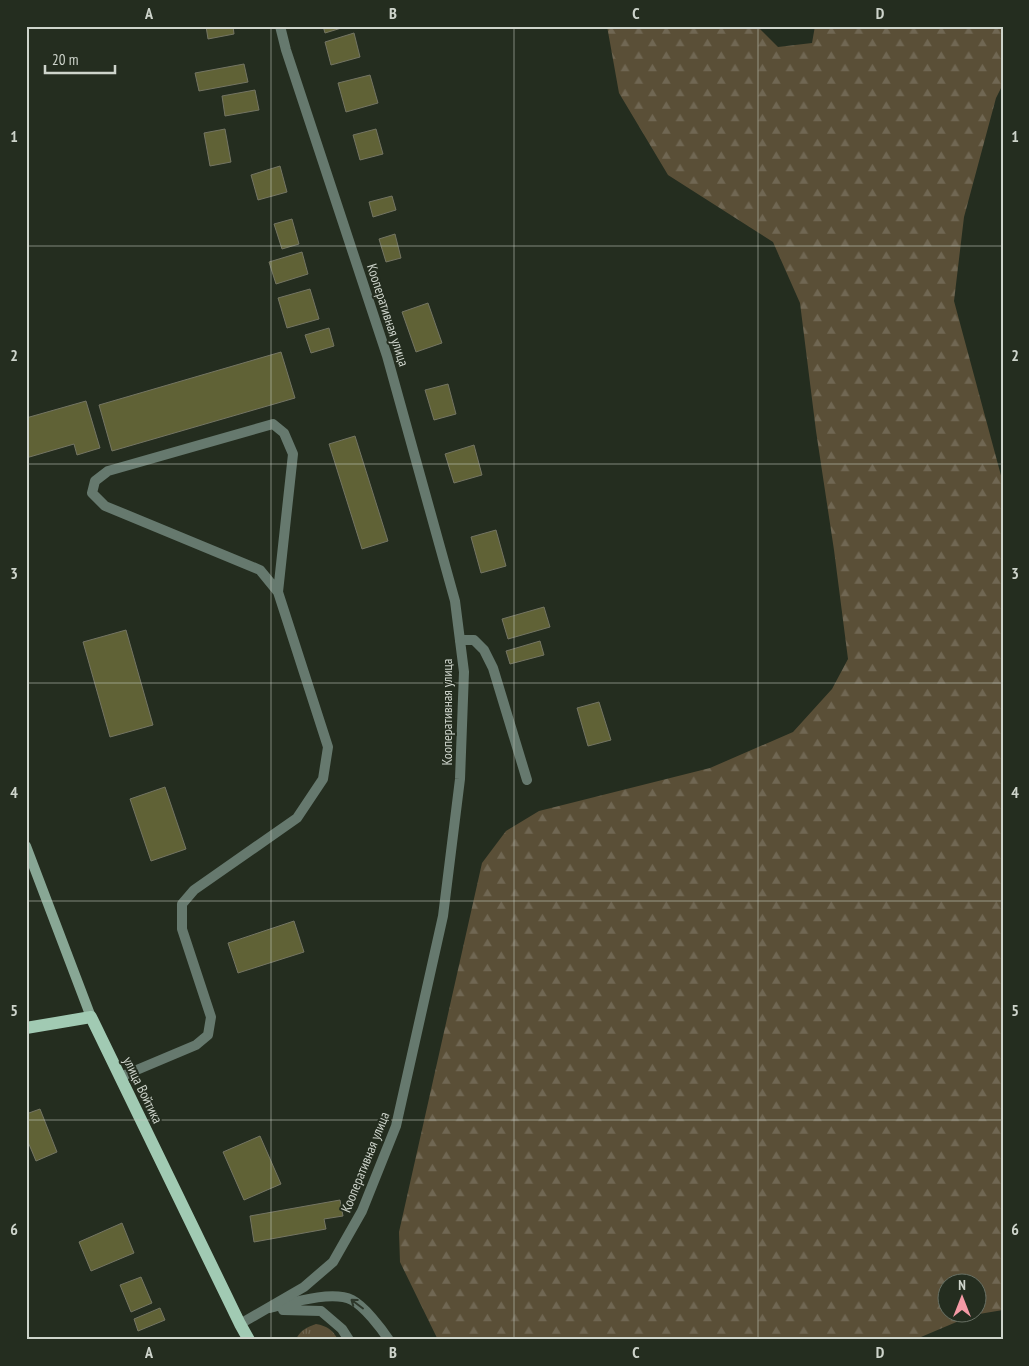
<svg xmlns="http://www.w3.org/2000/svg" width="1029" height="1366" font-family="'PT Sans Narrow',sans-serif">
<defs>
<pattern id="grass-tufts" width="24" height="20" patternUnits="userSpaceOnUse" patternTransform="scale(1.25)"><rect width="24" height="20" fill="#5a4f37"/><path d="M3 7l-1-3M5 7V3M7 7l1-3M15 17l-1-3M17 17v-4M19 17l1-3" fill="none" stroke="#706753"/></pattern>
<pattern id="forest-firs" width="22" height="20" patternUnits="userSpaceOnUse" patternTransform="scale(1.25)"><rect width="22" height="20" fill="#5a4f37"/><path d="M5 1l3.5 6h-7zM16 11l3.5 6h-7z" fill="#706753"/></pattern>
</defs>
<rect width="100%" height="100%" fill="#242d1f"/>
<path fill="url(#grass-tufts)" d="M316 1324C327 1326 333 1330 338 1340H296C299 1331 307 1327 316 1324Z"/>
<path fill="url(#forest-firs)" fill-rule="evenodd" d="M607 26H757L778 47 812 43 815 26H1003V84L996 98 964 217 954 301 1003 483V1310L973 1315 921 1337 920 1340H438L400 1262 399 1232 482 863 506 831 539 811 710 768 793 732 832 689 848 659 834 550 816 431 800 303 773 242 668 175 619 93ZM946 1284H976V1314H946Z"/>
<path fill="#606236" stroke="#747563" d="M206 26H233L234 34 208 39Z
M323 26H348L325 33Z
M354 33 360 57 331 65 325 42Z
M244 64 248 82 199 91 195 73Z
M370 75 378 103 346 112 338 83Z
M255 90 259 110 225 116 222 96Z
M225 129 231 162 210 166 204 133Z
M376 129 383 154 360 160 353 135Z
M280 166 287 192 258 200 251 175Z
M392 196 396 210 373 217 369 202Z
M292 219 299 244 282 249 274 224Z
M395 234 401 258 386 262 379 239Z
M302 252 308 274 276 284 269 262Z
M310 289 319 319 287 328 278 298Z
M428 303 442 343 416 352 402 312Z
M329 328 334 346 311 353 305 335Z
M281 352 295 398 112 451 99 405Z
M448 384 456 414 434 420 425 390Z
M86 401 100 448 77 455 74 444 26 458V418Z
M355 436 388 541 362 549 329 444Z
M474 445 482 475 454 483 445 454Z
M496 530 506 566 481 573 471 537Z
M544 607 550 627 508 639 502 619Z
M126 630 153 725 110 737 83 642Z
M540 641 544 655 510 664 506 651Z
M599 702 611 740 588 746 577 708Z
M165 787 186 849 151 861 130 799Z
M294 921 304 952 238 973 228 943Z
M40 1109 57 1152 36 1161 26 1137V1114Z
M260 1136 281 1184 244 1200 223 1152Z
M340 1200 343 1216 324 1219 326 1229 254 1242 250 1216Z
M122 1223 134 1253 91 1271 79 1242Z
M141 1277 152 1303 131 1312 120 1285Z
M160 1308 165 1320 138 1331 134 1319Z"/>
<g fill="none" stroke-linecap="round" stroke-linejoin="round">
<path stroke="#66796e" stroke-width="10" d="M460 640H474L484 650 493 668 527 780
M120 1077 196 1045 208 1035 211 1017 182 929V904L194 890 297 818 323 779 328 747 278 592 260 570 105 506 92 493 95 481 108 471 273 424 284 433 293 454 278 592
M270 1308C291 1303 332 1290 352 1300 364 1306 381 1328 389 1340
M283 1310 321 1311 342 1329 349 1340"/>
<path stroke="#66796e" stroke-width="10" d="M240 1324 304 1287 333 1262 362 1211 396 1126 443 916 460 779 464 672 455 601 387 356 286 50 280 26"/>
<path stroke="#88a795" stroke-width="10" d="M26 846 91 1017"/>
<path stroke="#a1cab3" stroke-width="12" d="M26 1028 91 1017 240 1324 249 1340"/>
</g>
<defs><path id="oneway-shaft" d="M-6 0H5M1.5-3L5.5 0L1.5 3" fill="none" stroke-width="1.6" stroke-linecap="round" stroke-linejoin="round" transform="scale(1.25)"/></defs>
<use stroke="#2e382b" href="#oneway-shaft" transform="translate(357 1304) rotate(-143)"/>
<path fill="none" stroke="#ced4cb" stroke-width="1" stroke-opacity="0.55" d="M271 26V1340M514 26V1340M758 26V1340M26 246H1003M26 464H1003M26 683H1003M26 901H1003M26 1120H1003"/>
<g text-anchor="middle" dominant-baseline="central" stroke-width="4" stroke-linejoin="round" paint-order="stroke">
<g font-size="14" fill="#ced4cb" stroke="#242d1f">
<text transform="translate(388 315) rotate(72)">Кооперативная улица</text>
<text transform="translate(447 712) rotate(-90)">Кооперативная улица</text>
<text transform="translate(143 1090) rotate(64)">улица Войтика</text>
<text transform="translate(365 1162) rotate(-68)">Кооперативная улица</text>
</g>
</g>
<rect width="1029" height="1366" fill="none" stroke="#242d1f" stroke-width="55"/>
<g transform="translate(962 1298)"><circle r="24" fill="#242d1f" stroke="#687064"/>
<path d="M0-4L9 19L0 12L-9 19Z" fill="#f49aa5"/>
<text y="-8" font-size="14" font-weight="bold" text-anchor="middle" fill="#ced4cb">N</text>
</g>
<path d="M45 65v8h70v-8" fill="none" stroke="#ced4cb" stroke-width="2.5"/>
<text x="52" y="65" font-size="15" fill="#ced4cb" stroke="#242d1f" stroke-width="4" paint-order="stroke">20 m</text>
<rect x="28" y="28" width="974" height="1310" fill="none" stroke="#ced4cb" stroke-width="2"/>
<g font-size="16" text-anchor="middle" font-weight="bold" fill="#ced4cb">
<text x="149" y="19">A</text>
<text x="393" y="19">B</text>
<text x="636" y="19">C</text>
<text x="880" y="19">D</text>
<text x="14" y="142">1</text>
<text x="1015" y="142">1</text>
<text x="14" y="361">2</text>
<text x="1015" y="361">2</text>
<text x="14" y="579">3</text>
<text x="1015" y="579">3</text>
<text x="14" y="798">4</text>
<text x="1015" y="798">4</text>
<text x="14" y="1016">5</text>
<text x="1015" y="1016">5</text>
<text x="14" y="1235">6</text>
<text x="1015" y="1235">6</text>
<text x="149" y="1358">A</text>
<text x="393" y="1358">B</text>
<text x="636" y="1358">C</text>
<text x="880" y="1358">D</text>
</g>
</svg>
